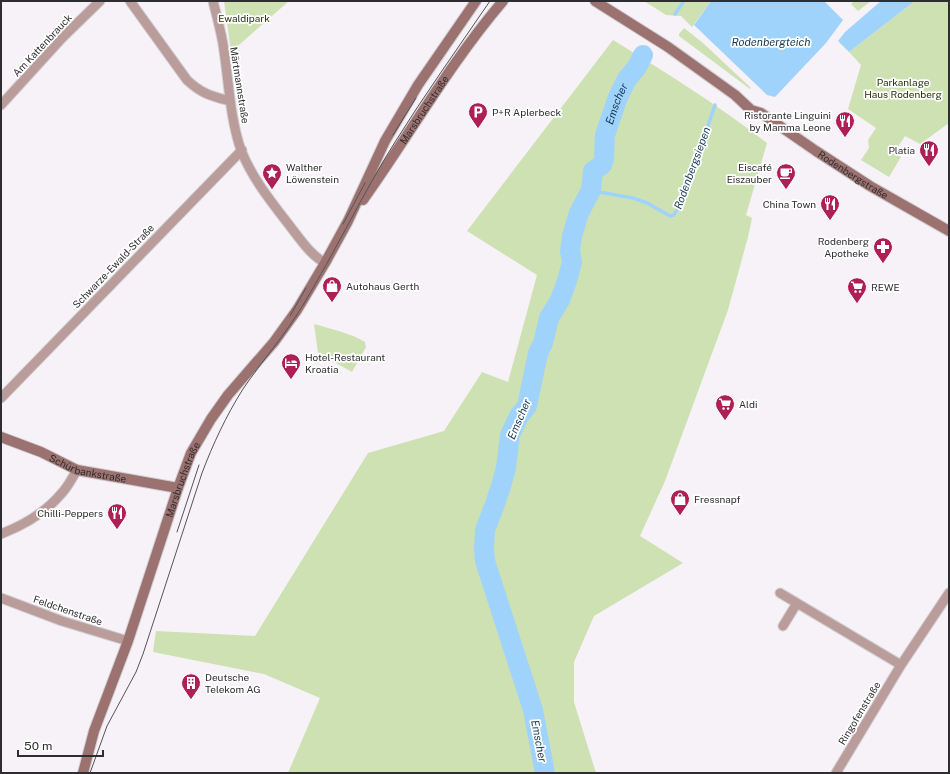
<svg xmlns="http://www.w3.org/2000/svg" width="950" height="774" font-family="'Public Sans',sans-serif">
<rect width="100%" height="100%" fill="#f6f2f7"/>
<path fill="#cee1b3" d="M224 1H289L231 52Z
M644 1H711L692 27 681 16 666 15Z
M854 1H871L858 11 851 4Z
M915 1H949V123L920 144 905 136 894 153 901 157 889 177 861 160 869 148 868 140 876 128 848 109 861 65 849 52Z
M684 28 703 43 751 88 750 89 679 36V34Z
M613 40C665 72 718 105 767 143L746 215 752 218 748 237 728 310 665 481 640 536 683 563 594 616 574 662V702L596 773H288L320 698 264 674 153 652 156 631 255 636 368 453 444 431 482 372 508 382 537 275 467 231Z
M314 324C331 329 350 333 365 342L366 347 352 372 318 353Z"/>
<path fill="#a0d3fc" d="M711 1H824L843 20 826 43 775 97 767 95 694 25Z
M881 1H915L849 52 838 41 845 32Z"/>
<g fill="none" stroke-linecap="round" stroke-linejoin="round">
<path stroke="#a0d3fc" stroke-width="3.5" d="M675 14 684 1
M590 192H599L633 198 647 203 670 216 674 215 682 200 692 173 715 105"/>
<path stroke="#a0d3fc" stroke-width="20" id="s1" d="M545 773 533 710 485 561 484 548 485 530 495 504 501 486 506 468 510 435 519 416 527 406 538 353 543 343 549 318 560 300 567 281 572 262 570 251 572 236 579 213 591 190 593 171 602 165 604 159 605 135 618 97 627 79 637 67 643 55"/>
<g stroke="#d2cfd3" stroke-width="11">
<path id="street" d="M130 1 187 80C202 94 211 96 230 101
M213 1C217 18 222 34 224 51 229 84 230 118 241 150 251 176 269 199 286 221 298 236 309 254 325 263
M1 105 62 38 100 1
M1 398 242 150
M1 534C24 525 45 513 61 494 68 487 72 478 77 470
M780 593 901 665
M1 598 62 621 128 641
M783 626 797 603
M836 773 901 665 949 593"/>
</g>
<g stroke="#d2cfd3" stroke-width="12">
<g id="secondary">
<path id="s2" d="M595 1 668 47 735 95 751 110 761 113 816 151 870 186 949 231"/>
<path id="s3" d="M363 200C410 134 450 63 503 1"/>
<path id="s4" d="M1 437 41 452 77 470 178 488"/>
<path id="s5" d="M83 773 94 731 128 641 178 488 191 453 211 419 228 395 274 342 297 310 325 263 348 221 385 141 418 85 476 1"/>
</g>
</g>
<use href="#street" stroke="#ba9c9b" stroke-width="9"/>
<use href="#secondary" stroke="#9c7270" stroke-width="10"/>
<path stroke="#565457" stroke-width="1" d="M393 135 416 98
M343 224 365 183
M290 316 306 288
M177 532 199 465
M90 773 107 726 136 672 143 654 202 473C213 444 226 416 243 389 262 361 285 335 303 305 335 252 362 195 395 142 425 94 458 48 490 1"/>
</g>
<defs>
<g id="parking-pin" transform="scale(1)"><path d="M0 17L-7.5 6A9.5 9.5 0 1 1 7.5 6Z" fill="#ae1f55" stroke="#fff"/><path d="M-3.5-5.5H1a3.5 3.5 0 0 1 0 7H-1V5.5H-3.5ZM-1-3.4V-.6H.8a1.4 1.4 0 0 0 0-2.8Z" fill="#fff"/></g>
<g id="restaurant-pin" transform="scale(1)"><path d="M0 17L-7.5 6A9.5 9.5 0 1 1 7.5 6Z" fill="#ae1f55" stroke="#fff"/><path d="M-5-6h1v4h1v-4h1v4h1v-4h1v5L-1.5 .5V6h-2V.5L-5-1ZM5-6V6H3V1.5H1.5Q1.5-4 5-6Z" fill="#fff"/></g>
<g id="sight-pin" transform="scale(1)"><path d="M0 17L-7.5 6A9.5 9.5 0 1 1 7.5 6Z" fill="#ae1f55" stroke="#fff"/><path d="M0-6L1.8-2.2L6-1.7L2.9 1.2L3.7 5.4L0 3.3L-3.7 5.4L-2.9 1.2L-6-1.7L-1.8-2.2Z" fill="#fff"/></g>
<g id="cafe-pin" transform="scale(1)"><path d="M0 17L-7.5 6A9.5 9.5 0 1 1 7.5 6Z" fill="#ae1f55" stroke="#fff"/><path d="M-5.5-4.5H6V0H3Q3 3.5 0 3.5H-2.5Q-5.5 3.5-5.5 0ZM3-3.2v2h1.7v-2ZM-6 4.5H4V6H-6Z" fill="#fff"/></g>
<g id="pharmacy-pin" transform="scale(1)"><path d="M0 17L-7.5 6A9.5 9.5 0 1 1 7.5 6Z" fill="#ae1f55" stroke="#fff"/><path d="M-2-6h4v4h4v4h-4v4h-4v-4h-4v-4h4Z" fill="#fff"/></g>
<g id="shop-pin" transform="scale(1)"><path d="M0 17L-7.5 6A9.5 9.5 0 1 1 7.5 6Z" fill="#ae1f55" stroke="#fff"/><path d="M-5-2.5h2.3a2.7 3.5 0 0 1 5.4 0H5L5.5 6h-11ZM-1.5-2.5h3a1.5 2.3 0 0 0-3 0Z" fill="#fff"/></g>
<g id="supermarket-pin" transform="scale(1)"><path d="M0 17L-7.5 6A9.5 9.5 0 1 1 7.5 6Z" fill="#ae1f55" stroke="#fff"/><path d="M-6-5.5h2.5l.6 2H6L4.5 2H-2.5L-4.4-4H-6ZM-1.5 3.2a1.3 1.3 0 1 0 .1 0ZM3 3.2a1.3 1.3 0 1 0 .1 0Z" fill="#fff"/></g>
<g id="hotel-pin" transform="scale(1)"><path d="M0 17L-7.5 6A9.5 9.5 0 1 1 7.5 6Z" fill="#ae1f55" stroke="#fff"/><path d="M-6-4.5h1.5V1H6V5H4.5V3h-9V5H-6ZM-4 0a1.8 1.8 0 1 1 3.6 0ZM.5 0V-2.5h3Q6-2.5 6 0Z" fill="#fff"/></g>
<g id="building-pin" transform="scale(1)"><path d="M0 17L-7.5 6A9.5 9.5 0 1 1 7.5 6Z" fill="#ae1f55" stroke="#fff"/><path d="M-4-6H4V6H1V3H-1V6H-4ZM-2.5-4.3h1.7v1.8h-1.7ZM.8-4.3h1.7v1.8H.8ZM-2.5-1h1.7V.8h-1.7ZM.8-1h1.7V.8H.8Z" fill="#fff"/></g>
</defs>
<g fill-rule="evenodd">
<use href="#parking-pin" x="478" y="112"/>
<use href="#restaurant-pin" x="845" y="121"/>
<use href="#restaurant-pin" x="929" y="150"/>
<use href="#sight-pin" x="272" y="173"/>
<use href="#cafe-pin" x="786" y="173"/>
<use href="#restaurant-pin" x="830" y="204"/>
<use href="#pharmacy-pin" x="883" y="247"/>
<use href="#shop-pin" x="332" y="286"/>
<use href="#supermarket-pin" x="857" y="287"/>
<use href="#hotel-pin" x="291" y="363"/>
<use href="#supermarket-pin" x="725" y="404"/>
<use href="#shop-pin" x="680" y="499"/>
<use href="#restaurant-pin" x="117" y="513"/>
<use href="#building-pin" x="191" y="683"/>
</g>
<g text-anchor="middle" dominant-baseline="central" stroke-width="3.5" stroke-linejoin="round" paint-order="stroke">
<g font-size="10" fill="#253208" stroke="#fff">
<text x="244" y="18">Ewaldipark</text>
<text x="903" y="82">Parkanlage<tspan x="903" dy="12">Haus Rodenberg</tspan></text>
</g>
<g font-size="10" fill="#2e2d2f" stroke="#fff">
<text transform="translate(42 45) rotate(-47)">Am Kattenbrauck</text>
<text transform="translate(240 85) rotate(81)">Märtmannstraße</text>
<text stroke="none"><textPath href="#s3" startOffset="109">Marsbruchstraße</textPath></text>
<text stroke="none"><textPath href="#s2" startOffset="312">Rodenbergstraße</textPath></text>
<text transform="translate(113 266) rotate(-46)">Schwarze-Ewald-Straße</text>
<text stroke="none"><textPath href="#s4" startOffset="93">Schürbankstraße</textPath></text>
<text stroke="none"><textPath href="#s5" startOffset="310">Marsbruchstraße</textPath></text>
<text transform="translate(68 610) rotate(19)">Feldchenstraße</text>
<text transform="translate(859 713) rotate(-59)">Ringofenstraße</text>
</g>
<g font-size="10" fill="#2e2d2f" stroke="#fff" text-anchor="start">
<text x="492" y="112">P+R Aplerbeck</text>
<text x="831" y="115" text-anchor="end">Ristorante Linguini<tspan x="831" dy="12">by Mamma Leone</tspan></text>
<text x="915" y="150" text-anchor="end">Platia</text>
<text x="286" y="167">Walther<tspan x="286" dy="12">Löwenstein</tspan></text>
<text x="772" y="167" text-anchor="end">Eiscafé<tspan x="772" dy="12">Eiszauber</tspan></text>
<text x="816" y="204" text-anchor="end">China Town</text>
<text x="869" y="241" text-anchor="end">Rodenberg<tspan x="869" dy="12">Apotheke</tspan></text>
<text x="346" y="286">Autohaus Gerth</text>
<text x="871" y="287">REWE</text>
<text x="305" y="357">Hotel-Restaurant<tspan x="305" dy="12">Kroatia</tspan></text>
<text x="739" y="404">Aldi</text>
<text x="694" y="499">Fressnapf</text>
<text x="103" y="513" text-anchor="end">Chilli-Peppers</text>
<text x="205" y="677">Deutsche<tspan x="205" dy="12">Telekom AG</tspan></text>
</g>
<g font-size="11" font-style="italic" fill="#123954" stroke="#fff">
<text x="771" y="42">Rodenbergteich</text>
<text stroke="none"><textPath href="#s1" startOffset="706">Emscher</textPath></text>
<text transform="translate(692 168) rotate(-70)">Rodenbergsiepen</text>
<text transform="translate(519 419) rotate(-67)">Emscher</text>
<text transform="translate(539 741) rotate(79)">Emscher</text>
</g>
</g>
<rect width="950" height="774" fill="none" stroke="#2e2d2f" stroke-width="4"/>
<path d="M18 750v6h85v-6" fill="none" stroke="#2e2d2f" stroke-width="2"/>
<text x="24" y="750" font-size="12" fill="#2e2d2f" stroke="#ffffff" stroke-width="3" paint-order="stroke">50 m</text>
</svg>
